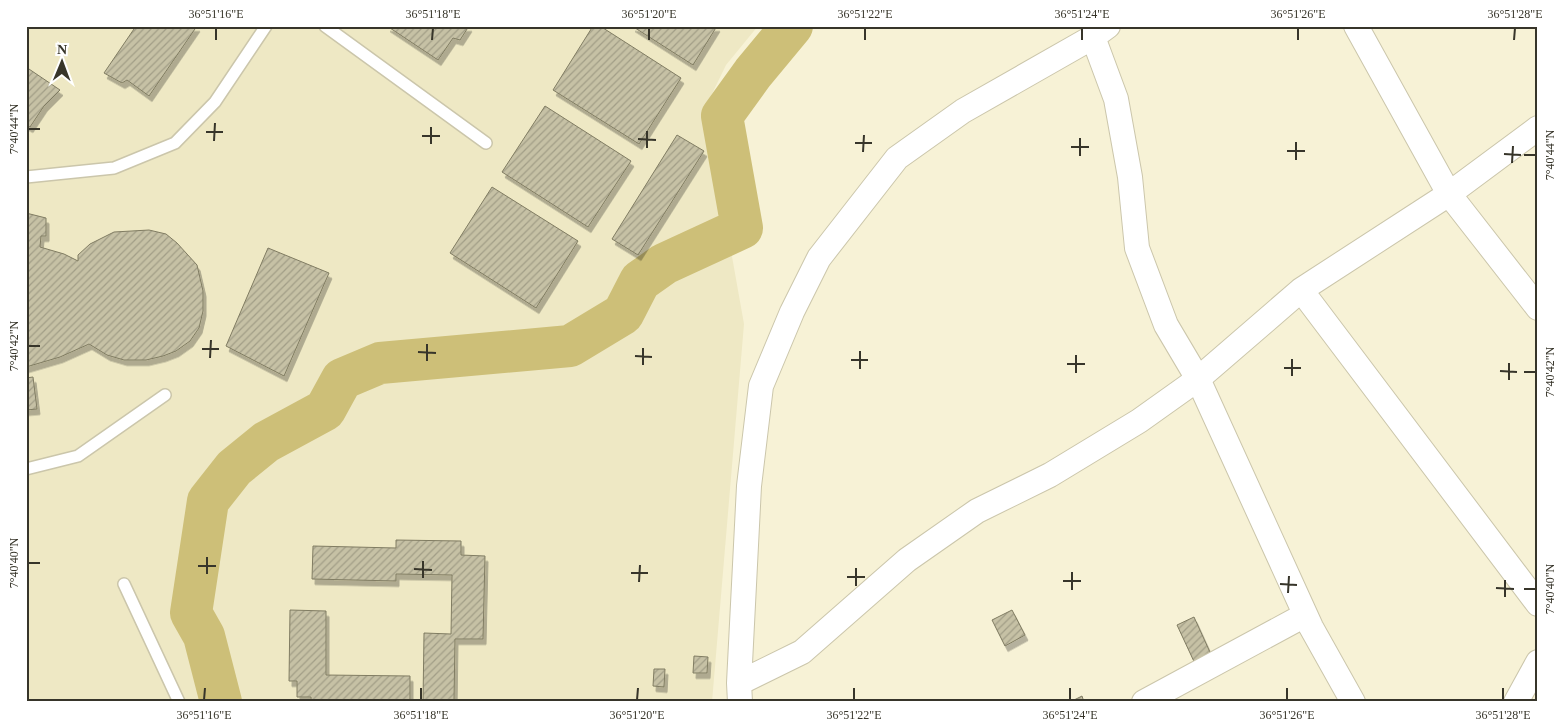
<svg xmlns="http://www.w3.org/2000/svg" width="1564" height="728" font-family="'Times New Roman',serif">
<defs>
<pattern id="building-hatch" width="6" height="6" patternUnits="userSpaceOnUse" patternTransform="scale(1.25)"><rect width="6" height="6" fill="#c6c1a5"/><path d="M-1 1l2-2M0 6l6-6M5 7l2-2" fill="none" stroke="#a29e87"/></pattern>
<filter id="shadow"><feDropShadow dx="3" dy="5.5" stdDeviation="0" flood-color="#0004"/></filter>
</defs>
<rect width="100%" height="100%" fill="#f7f2d6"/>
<path fill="#eee8c4" d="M26 26H758L726 65 710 98 709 127 744 324 712 702H26Z"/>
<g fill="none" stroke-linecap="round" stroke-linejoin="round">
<path stroke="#cdbf78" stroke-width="42" d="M221 702 204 636 191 613 208 501 234 468 266 442 325 410 342 379 380 363 570 346 623 314 640 281 664 264 742 228 722 116 753 73 792 26"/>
</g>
<path fill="url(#building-hatch)" stroke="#807c62" filter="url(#shadow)" d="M136 26H197L149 96 127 80 122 83 104 73Z
M387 26H469L460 40 453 38 438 60Z
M593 26H600L681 78 639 144 553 90Z
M632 26H717L693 65Z
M26 67 60 90 44 106 30 127 26 125Z
M545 106 631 161 588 227 502 172Z
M677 135 704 151 638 255 612 239Z
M492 187 578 241 536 308 450 253Z
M26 213 46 218V236H41L40 247 64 254 78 261V255L90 244 114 232 149 230 166 234 177 243 197 265 203 291V311L199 328 190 341 176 351 163 356 146 360H124L107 355 89 344 60 357 26 367Z
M268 248 329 273 284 376 226 346Z
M33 377 37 409 26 410V378Z
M396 540 461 541V555L485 556 483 639H455L454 702H423L424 633 451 634 452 575 396 574V581L312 579 313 546 396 548Z
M290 610 326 611V675L410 676V702H311V697H297V681H289Z
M1012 610 1025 635 1005 646 992 620Z
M1194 617 1214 661 1197 668 1177 625Z
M694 656 708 657 707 673H693Z
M654 669H665L664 687 653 686Z
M1082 696 1084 702H1070Z"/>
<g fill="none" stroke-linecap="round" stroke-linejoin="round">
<g stroke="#cbc6ab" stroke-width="14">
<path id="lane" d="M325 26 486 143
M26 177 114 168 175 143 215 102 266 26
M26 469 78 456 165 395
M124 584 179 702"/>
</g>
<g stroke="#cbc6ab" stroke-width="26">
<path id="street" d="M1356 26 1449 194 1538 308
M1093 37 1116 99 1130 177 1137 248 1166 325 1198 379 1311 627 1353 702
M1301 290 1538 604
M739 683 802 652 907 560 977 511 1050 475 1139 421 1198 379 1301 290 1449 194 1538 128
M740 702 739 683 749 486 761 386 792 312 819 258 897 158 963 111 1093 37 1108 26
M1144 702 1305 615
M1516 702 1538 662"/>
</g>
<use href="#lane" stroke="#fff" stroke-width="11"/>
<use href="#street" stroke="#fff" stroke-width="24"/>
</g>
<path fill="none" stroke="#37352a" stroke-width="2" d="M216 40V28M432 40 433 28M649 40V28M865 40V28M1082 40V28M1298 40V28M1514 40 1515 28M28 129H40M206 132H223M422 136H440M638 139 656 140M214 141 215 123M855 143H872M431 144V127M1071 147H1089M647 148V131M1287 151H1305M863 152 864 135M1504 154 1521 155M1524 155H1536M1080 156V138M1296 160V142M1512 163 1513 146M28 346H40M202 349H219M418 352 436 353M635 356 652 357M210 358 211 340M851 360H868M427 361V344M1067 364H1085M643 365V348M1284 368H1301M860 369V351M1500 371 1517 372M1524 372H1536M1076 373V355M1292 376V359M1509 380V363M28 563H40M198 566H216M414 569 432 570M631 573H648M207 574V557M847 577H865M423 578V561M1063 581H1081M639 582 640 565M1280 584 1297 585M856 586V568M1496 588 1514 589M1524 589H1536M1072 590V572M1288 593 1289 576M1505 597V580M204 700 205 688M421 700V688M637 700 638 688M854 700V688M1070 700V688M1287 700V688M1503 700V688"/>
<rect width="1564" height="728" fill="none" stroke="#ffffff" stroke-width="55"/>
<g transform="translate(62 62) rotate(1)" stroke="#ffffff" stroke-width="4" paint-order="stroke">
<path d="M0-4L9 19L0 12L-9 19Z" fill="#37352a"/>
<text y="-8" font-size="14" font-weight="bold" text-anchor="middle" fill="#37352a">N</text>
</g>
<rect x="28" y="28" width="1508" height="672" fill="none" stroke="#37352a" stroke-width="2"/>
<g font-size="12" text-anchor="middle" fill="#37352a">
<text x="216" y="18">36°51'16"E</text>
<text x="433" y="18">36°51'18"E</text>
<text x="649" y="18">36°51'20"E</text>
<text x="865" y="18">36°51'22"E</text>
<text x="1082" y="18">36°51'24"E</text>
<text x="1298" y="18">36°51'26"E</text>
<text x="1515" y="18">36°51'28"E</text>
<text transform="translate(14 129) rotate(-90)" y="4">7°40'44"N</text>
<text transform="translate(1550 155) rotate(-90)" y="4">7°40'44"N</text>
<text transform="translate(14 346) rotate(-90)" y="4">7°40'42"N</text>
<text transform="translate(1550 372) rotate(-90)" y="4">7°40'42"N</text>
<text transform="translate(14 563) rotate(-90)" y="4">7°40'40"N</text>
<text transform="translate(1550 589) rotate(-90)" y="4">7°40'40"N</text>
<text x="204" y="719">36°51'16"E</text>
<text x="421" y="719">36°51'18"E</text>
<text x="637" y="719">36°51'20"E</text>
<text x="854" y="719">36°51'22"E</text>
<text x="1070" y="719">36°51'24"E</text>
<text x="1287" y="719">36°51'26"E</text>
<text x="1503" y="719">36°51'28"E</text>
</g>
</svg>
